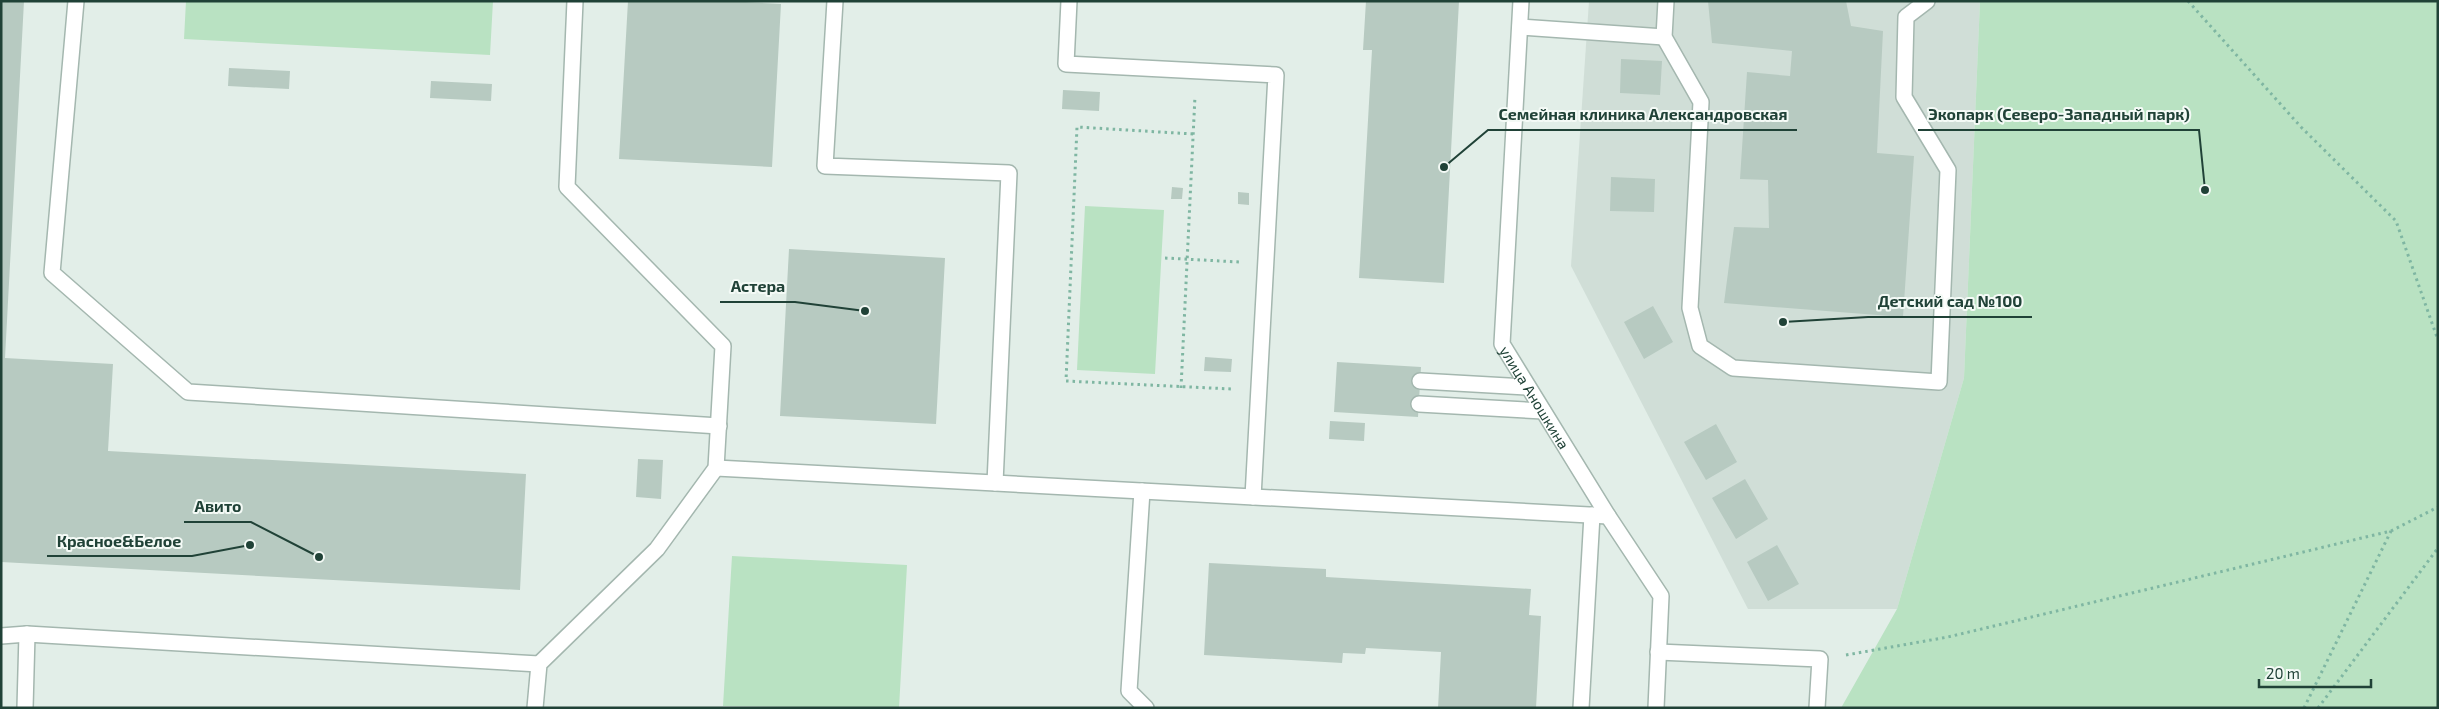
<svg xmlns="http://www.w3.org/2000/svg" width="2439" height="709" font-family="'Exo 2',sans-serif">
<rect width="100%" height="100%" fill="#e2eee8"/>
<path fill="#d0ded7" d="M1589 1H1980L1964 378 1897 609H1748L1571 266Z"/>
<path fill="#b9e2c2" d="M186 1H493L490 55 184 39Z
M1980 1H2438V708H1841L1897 609 1964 378Z
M1085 206 1164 210 1155 374 1077 370Z
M732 556 907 565 899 708 723 706Z"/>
<path fill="#b7cac1" d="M1 1H24L5 358 113 364 108 451 526 474 520 590 1 562Z
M628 1H727L781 4 772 167 619 159Z
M1366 1H1459L1444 283 1359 278 1372 50H1363Z
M1708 1H1846L1851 26 1883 31 1877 153 1914 156 1903 317 1724 303 1734 227 1769 228 1768 180 1740 179 1747 72 1790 76 1792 51 1712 43Z
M1621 59 1662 61 1660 95 1620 93Z
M229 68 290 71 289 89 228 86Z
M431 81 492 84 491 101 430 98Z
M1063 90 1100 92 1099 111 1062 109Z
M1611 177 1655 179 1654 212 1610 211Z
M1172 187 1183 188 1182 199H1171Z
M1238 192 1249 193V205L1238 204Z
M789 249 945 258 936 424 780 416Z
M1653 306 1673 342 1644 359 1624 322Z
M1205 357 1232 359 1231 372 1204 371Z
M1337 362 1421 367 1418 417 1334 412Z
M1330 421 1365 423 1364 441 1329 439Z
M1716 424 1737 462 1706 480 1684 442Z
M638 459 663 460 661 499 636 497Z
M1745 479 1768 519 1736 539 1712 498Z
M1777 545 1799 584 1768 601 1747 562Z
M1209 563 1326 569V577L1531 589 1529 615 1541 616 1536 708H1438L1441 652 1366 648 1365 654 1343 653 1342 663 1204 655Z"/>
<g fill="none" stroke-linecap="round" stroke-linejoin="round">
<g stroke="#a4b7af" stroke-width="18">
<g id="minor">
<path d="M76 1 52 273 188 392 719 426"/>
<path d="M835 1 825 166 1009 173 995 483"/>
<path d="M1069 1 1066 64 1276 75 1253 497"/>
<path id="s1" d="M1521 1 1502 344 1608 516 1661 596 1656 708"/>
<path d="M1666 1 1664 37 1701 102 1690 308 1700 346 1733 368 1939 382 1948 170 1904 97 1906 17 1927 1"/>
<path d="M1520 27 1664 37"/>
<path d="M1420 381 1528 387"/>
<path d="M1419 404 1543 411"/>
<path d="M716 468 1608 516"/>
<path d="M1142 491 1129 691 1146 708"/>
<path d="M1 636 27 634 539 664"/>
<path d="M1658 652 1820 659 1817 708"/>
<path d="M25 708 27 634"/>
<path d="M535 708 539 664 657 549 716 468 723 346 567 187 575 1"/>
<path d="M1581 708 1592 515"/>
</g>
</g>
<path stroke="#7fb6a2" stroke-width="3" stroke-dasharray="2.5 4" stroke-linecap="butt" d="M2188 1 2301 127 2396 221 2438 340
M1193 134 1077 127 1066 381 1232 389
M1165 258 1239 262
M1181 388 1195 96
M1846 655 1948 637 2391 531 2438 507
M2304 708 2391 531
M2318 708 2438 548"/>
<use href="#minor" stroke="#fff" stroke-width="15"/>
</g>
<g text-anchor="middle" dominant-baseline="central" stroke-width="4" stroke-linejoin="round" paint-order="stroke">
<g font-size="15" fill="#204237" stroke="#f4faf6">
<text stroke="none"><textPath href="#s1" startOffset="406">улица Аношкина</textPath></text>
</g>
</g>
<path fill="none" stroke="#204237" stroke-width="2" d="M1444 167L1488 130H1797M2205 190L2199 130H1918M865 311L795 302H720M1783 322L1868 317H2032M319 557L251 522H184M250 545L192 556H47"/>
<g fill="#204237" stroke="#f4faf6" stroke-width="2">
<circle cx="1444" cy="167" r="5"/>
<circle cx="2205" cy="190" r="5"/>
<circle cx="865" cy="311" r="5"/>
<circle cx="1783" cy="322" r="5"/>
<circle cx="319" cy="557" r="5"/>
<circle cx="250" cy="545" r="5"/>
</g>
<g font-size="16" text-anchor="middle" font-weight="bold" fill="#204237" stroke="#f4faf6" stroke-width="4" stroke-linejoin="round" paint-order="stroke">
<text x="1643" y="120">Семейная клиника Александровская</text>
<text x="2059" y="120">Экопарк (Северо-Западный парк)</text>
<text x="758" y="292">Астера</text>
<text x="1950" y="307">Детский сад №100</text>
<text x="218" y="512">Авито</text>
<text x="119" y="547">Красное&amp;Белое</text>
</g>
<rect width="2439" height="709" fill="none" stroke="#204237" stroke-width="5"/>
<path d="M2259 679v8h112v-8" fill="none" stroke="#204237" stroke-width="2.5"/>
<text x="2266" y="679" font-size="15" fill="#204237" stroke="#f4faf6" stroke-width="4" paint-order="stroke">20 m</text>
</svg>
